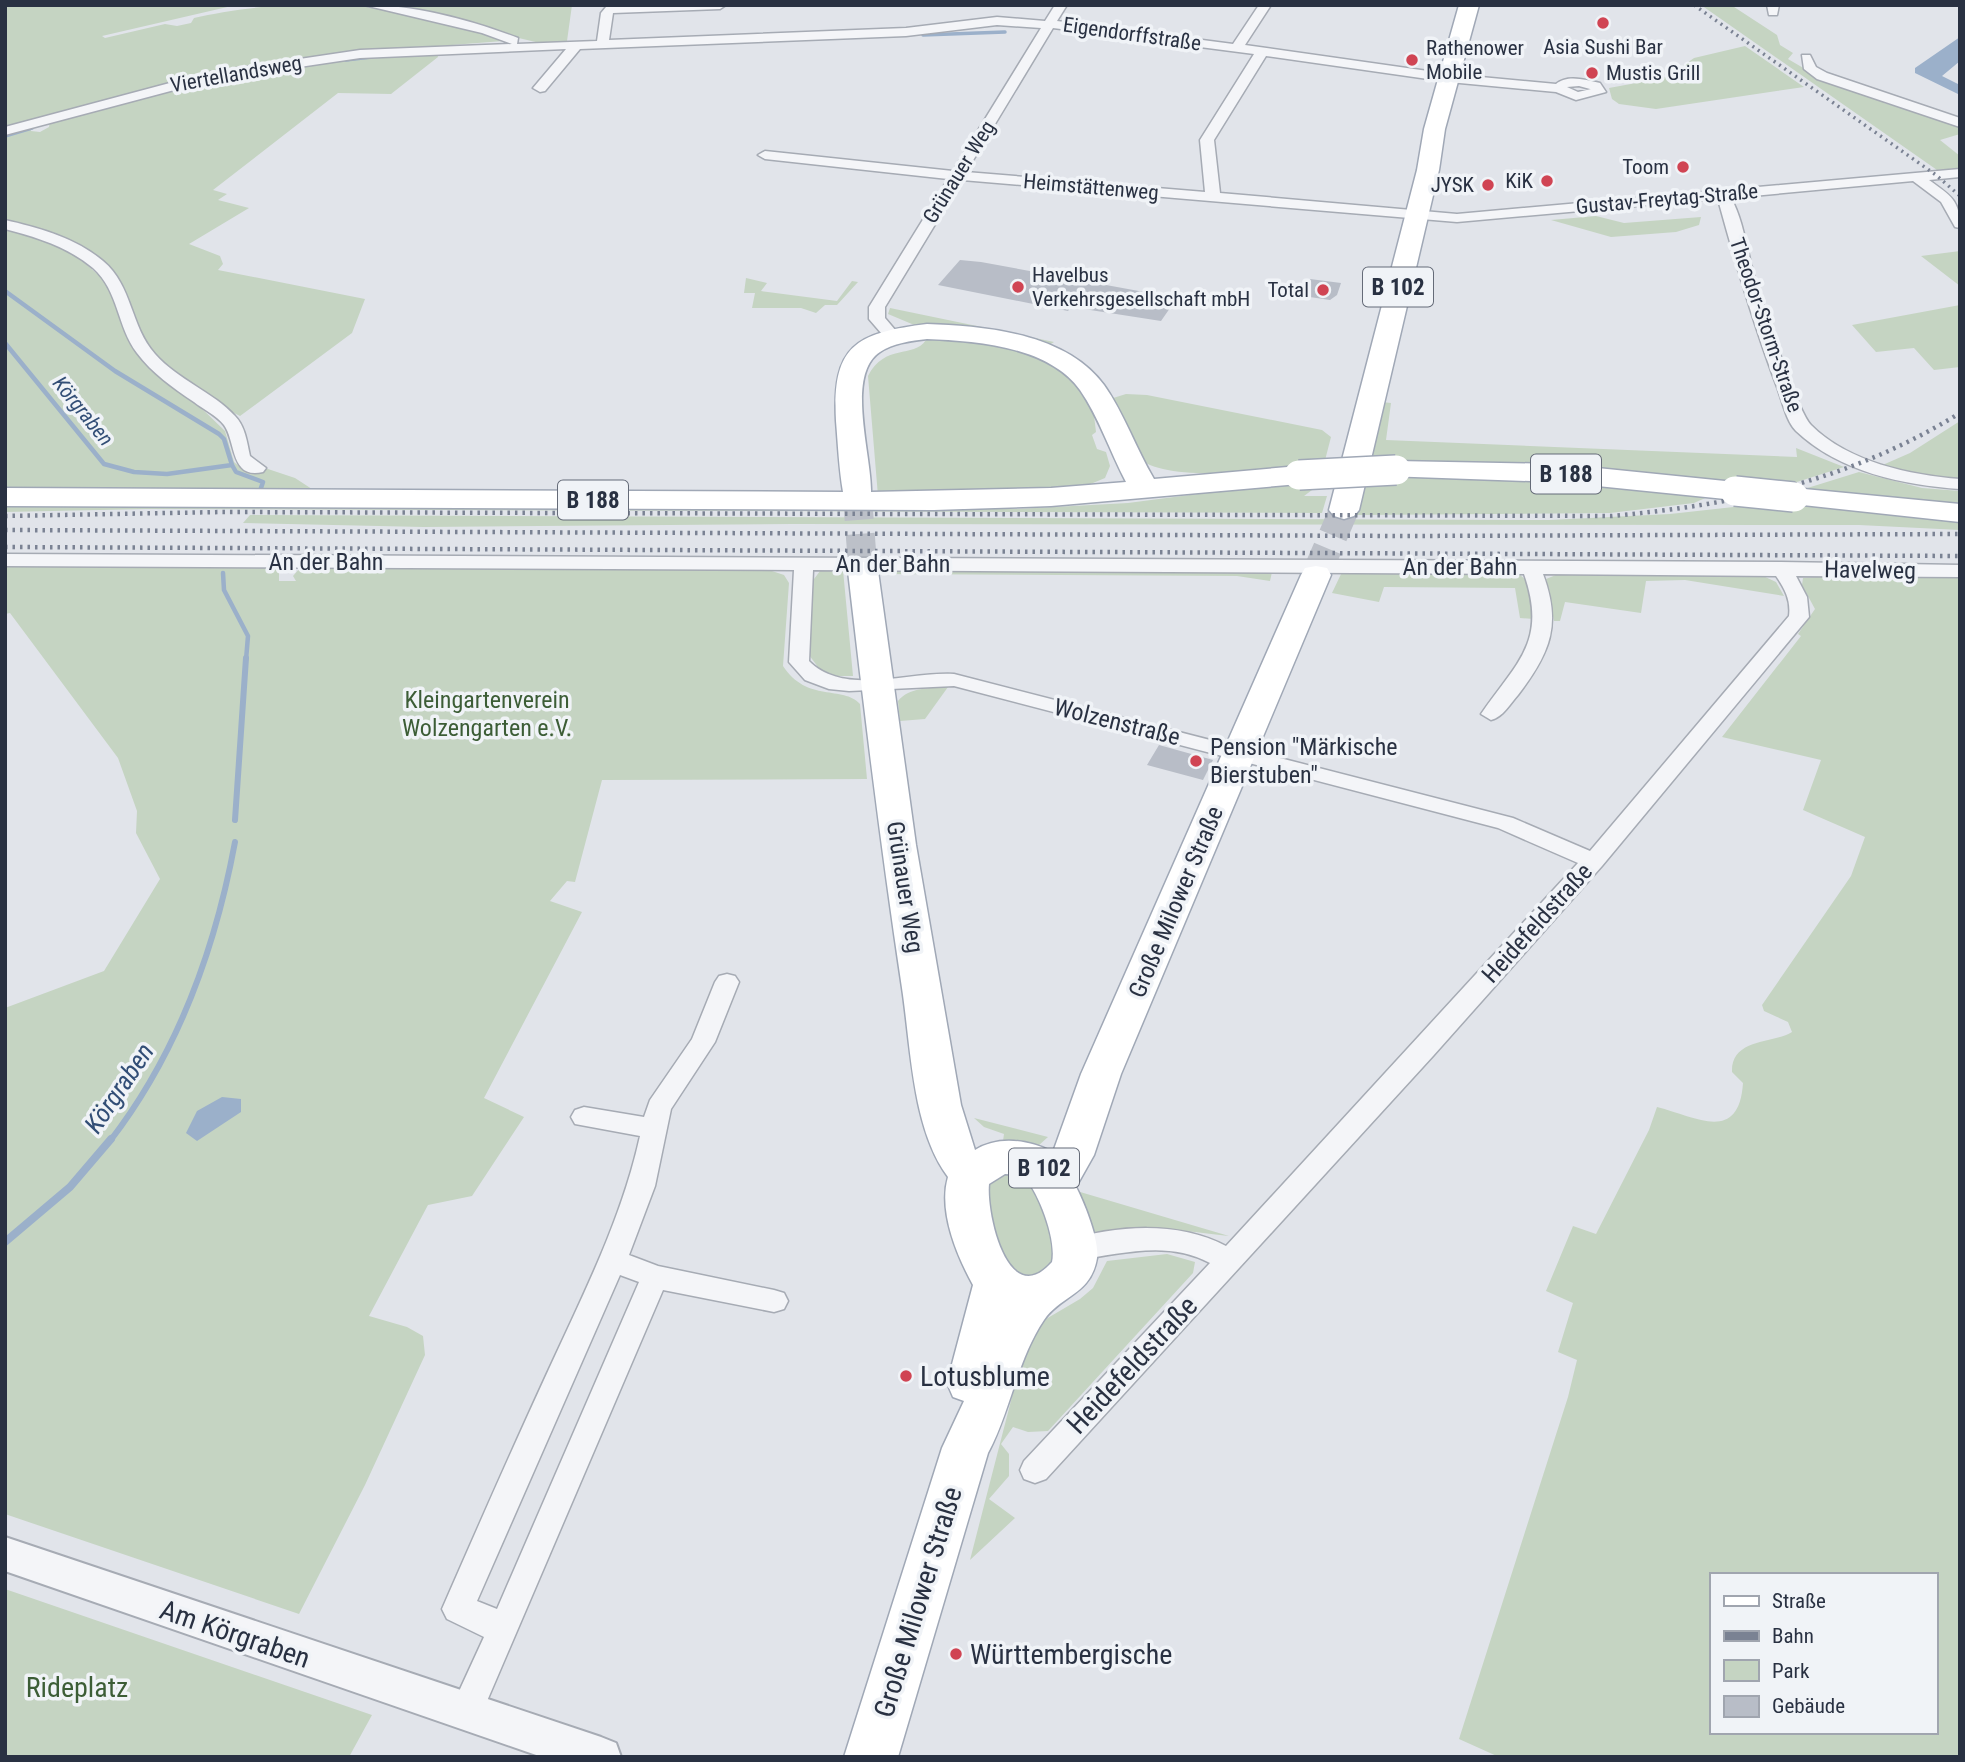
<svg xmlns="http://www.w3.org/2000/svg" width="1965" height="1762" font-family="'Roboto Condensed',sans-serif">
<rect width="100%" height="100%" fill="#e1e4ea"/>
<path fill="#c5d4c2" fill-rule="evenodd" d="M5 5H236L102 36 105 38 165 24 177 26 191 23 194 18C240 7 314 0 361 6 404 13 446 24 489 34L503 41 363 52 187 79 5 129Z
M379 5H572L567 41 540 43Z
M1701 5H1731L1777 35 1780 45 1793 53 1788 59 1817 76 1886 101 1884 103 1960 125V134L1940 140 1960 156V168L1937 170Z
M1745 46 1804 87 1656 109 1619 104 1612 99 1609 88 1658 79 1670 75 1694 58Z
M437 52 438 57 391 94 338 93 213 190 227 194 218 200 249 208 189 244 220 256 223 264 218 270 365 299 352 333 240 416C213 403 155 368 142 341 129 315 129 283 105 264 87 250 29 231 5 221V133L30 126 31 131 40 132 49 127 50 120 215 77 340 58Z
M1596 216 1624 223 1701 217 1699 225 1676 232 1611 237 1551 220Z
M5 228 40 237 73 253 109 284 130 339 225 431 234 462 247 473 265 468 295 478 318 493 5 491Z
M1960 251V286L1921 256Z
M746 278 767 283 761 291 837 301 852 281 858 282 837 305H825L816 313 801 308H752L755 293H744Z
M1960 305V367L1934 370 1914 348 1876 352 1852 325Z
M890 308 1054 342 1046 347 919 327 888 314Z
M941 338 1017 347 1073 375 1093 407 1096 432 1092 435 1097 449 1106 452 1110 466 1105 478 1081 488 878 496 868 376C885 343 913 359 926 340Z
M1126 394 1147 395 1322 430 1331 437 1323 468C1285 469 1162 485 1138 457 1125 443 1118 416 1110 399Z
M1382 402 1391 403 1386 440 1797 457 1796 448 1844 467 1778 488 1365 466Z
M1960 421V480H1942L1878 467 1910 453Z
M1859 472 1922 488 1960 491V506L1801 490Z
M1484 475 1712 495 1694 503 1610 513 1355 515 1368 477Z
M1297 481 1316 487 1304 496H1327L1322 513 146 509 5 512V504L1017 509 1128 503Z
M1770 503 1960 519V530L1859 525 791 524 424 527 243 523 250 515 1550 520 1670 514Z
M5 567H271L279 570V581H296L293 576 300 568 769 570 784 575 789 583 783 666C807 703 843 685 860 704L867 779 602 780 575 882 567 881 550 901 582 912 484 1098 524 1117 472 1196 428 1205 369 1316 407 1327 423 1336 425 1355 365 1485 299 1614 5 1514V1008L104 971 160 879 136 833 137 811 118 758 10 613 5 614Z
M829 569 843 570 853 676H834L821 671 809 655 811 583 820 571Z
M881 569 1272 572 1270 581 1237 576 881 574Z
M1342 572 1519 574 1530 584 1534 619 1520 618 1515 588 1384 587 1379 602 1332 593Z
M1561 573 1761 575 1776 582 1784 596 1685 580 1646 581 1641 613 1565 602 1560 621H1554L1546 579Z
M1843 575 1960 578V1757H1499L1459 1739 1568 1397 1577 1360 1558 1352 1573 1303 1546 1291 1573 1226 1596 1234 1649 1130 1657 1107C1696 1117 1739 1144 1743 1083L1732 1072C1731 1038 1773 1044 1792 1032L1788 1022 1764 1011 1762 1005 1851 876 1865 837 1803 810 1821 760 1722 737 1801 636 1798 634 1815 609 1802 585 1803 578ZM1711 1575H1935V1732H1711Z
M948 687 925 719 900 721 898 701C909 687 931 688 948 687Z
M974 1118 1048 1137 1038 1146 991 1143 1003 1141 1004 1134 984 1127Z
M997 1173H1025L1037 1182 1058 1254 1048 1273C992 1286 995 1237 983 1195L985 1185Z
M1070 1189 1229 1236C1174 1229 1144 1226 1089 1235Z
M1167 1254 1195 1262 1193 1273 1048 1431 1028 1432 1013 1427 1001 1444 1009 1454V1476L989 1499 1015 1518 970 1560 1023 1354 1035 1332 1046 1319 1080 1299 1093 1288 1107 1261Z
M5 1589 372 1715 349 1757H5Z"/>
<path fill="#9bb0ca" d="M1960 37V61L1942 76 1960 85V95L1915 73V68Z
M222 1097 241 1099V1112L197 1141 186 1133 197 1111Z"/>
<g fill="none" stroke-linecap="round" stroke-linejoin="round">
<path stroke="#9bb0ca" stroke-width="3.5" d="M923 35 1005 32
M346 60 371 57
M5 136 32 128"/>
<path stroke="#9bb0ca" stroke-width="4.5" d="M5 291 115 371 219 434 224 439 232 465
M5 343 104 464 134 472 167 474 232 465 236 472 263 482 261 488
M223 573 224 590 248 636 246 660"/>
<path stroke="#9bb0ca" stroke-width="6" d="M235 820 246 658
M110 1141C178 1053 215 950 235 842"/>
<path stroke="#9bb0ca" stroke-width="8" d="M5 1242 70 1187 111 1139"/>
</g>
<path fill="#b8bdc7" d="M960 260 981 262 1177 298 1161 321 1071 307 1068 311 938 285Z
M1310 279 1341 283 1337 295 1330 300 1303 296Z
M1159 745 1213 760 1203 780 1147 765Z"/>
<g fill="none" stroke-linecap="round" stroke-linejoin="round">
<path stroke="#bcc0c8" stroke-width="29" stroke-dasharray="29 14" stroke-linecap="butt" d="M857 491 863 571
M1316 575 1344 510"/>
<g stroke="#a6abb4" stroke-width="3">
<path id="minor" d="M364 5C415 5 471 20 518 38L517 44 597 41 601 13 606 7 726 5 720 9 613 13 609 40 906 28 997 17 1045 21 1055 5H1067L1057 21 1233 44 1259 5H1271L1245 45 1449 74 1556 84C1568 74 1585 80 1600 83L1606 92 1576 100 1556 92 1449 82 1266 56 1214 140 1220 193 1457 214 1960 169V177L1929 180C1951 196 1960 200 1960 228L1955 227 1941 202 1913 181 1731 198C1743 219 1747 251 1754 275 1761 299 1797 411 1811 425 1848 462 1910 475 1960 479V489C1903 485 1839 472 1796 431 1786 421 1782 400 1777 387 1754 326 1736 265 1719 203L1715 199 1457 222 962 180 885 307V318L902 338 894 343 888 341 869 319V307L948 179 765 159 758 155 765 151 953 171 1041 28 997 25 906 36 580 49 545 91 540 92 533 88 566 49 360 58 212 80 5 135V127L211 72 360 50 512 44 482 33ZM1053 28 1254 54 1200 140 1205 192 966 172ZM1579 86 1590 89H1591L1578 92 1567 87Z
M1767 5H1779L1777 15H1769Z
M1802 55H1810L1816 67 1827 73 1960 118V127L1817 79 1804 69Z
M5 220C40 228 76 238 103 261 133 286 130 326 155 354 178 380 213 392 235 416 245 426 247 442 250 456L266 468 263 472C230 480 236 441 224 425 217 416 203 409 194 402 173 388 152 373 137 353 117 327 119 291 93 268 68 247 36 237 5 229Z
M5 554 1781 562 1960 565V577L1796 576 1807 597 1809 617 1602 866 1433 1056 1046 1479 1035 1483 1024 1479 1020 1470 1024 1461 1210 1263C1167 1240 1122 1254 1076 1260L1066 1257 1062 1249 1066 1241C1116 1225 1179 1221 1226 1246L1578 863 1498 828 954 686 849 691 829 689 805 680 789 662 794 570 5 566ZM813 570 1524 574C1548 642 1516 663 1481 714L1491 720C1503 717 1510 704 1518 695 1550 653 1562 625 1543 574L1776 576C1785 589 1791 600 1789 616L1590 851 1513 818 954 674C909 671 845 697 809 661Z
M727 974 735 976 739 982 715 1042 671 1109 655 1186 629 1255 658 1266 774 1290 784 1293 788 1301 784 1309 774 1312 663 1290 478 1722 466 1727 454 1722 450 1711 484 1637 447 1619 442 1609C477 1529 512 1449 549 1369 584 1293 622 1218 640 1136L575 1124 571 1117 575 1110 584 1107 644 1117 650 1100 692 1039 715 982 719 976ZM620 1275 639 1282 497 1609 477 1601Z"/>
</g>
<g stroke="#a6abb4" stroke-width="4">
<path id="tertiary" d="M5 1537 601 1737 616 1743 621 1757H542L5 1571Z"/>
</g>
<g stroke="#a0a8b6" stroke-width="3">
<path id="primary" d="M1459 5H1479L1445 129 1439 170 1359 510 1354 516 1344 519 1334 516 1329 510 1417 170 1424 129Z
M927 324C985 326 1066 333 1104 385 1124 413 1136 449 1154 479L1299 466 1309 469 1313 475 1309 481 1299 484 1051 506 934 510 5 506V488L843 492C839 469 838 445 836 421 832 346 855 333 927 324ZM927 339C976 341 1048 346 1080 390 1099 417 1110 452 1126 482L1051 488 871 492C872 456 845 375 880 352 893 343 911 341 927 339Z
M1396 461 1558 464 1735 482 1745 485 1750 491 1745 497 1735 500 1558 482 1386 476 1382 470 1386 464Z
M1794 488 1960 504V522L1784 503 1779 497 1784 491Z
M863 562 874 565 878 571 916 845 961 1105 975 1150C999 1135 1029 1140 1053 1152L1081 1074 1301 575 1305 568 1316 566 1327 568 1331 575 1121 1074 1094 1155 1076 1187C1084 1202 1100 1242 1097 1258 1091 1295 1061 1295 1044 1320 1017 1360 1011 1410 988 1453L898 1757H844L942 1448 964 1401 953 1397 947 1383 973 1285C957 1256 938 1211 948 1177 912 1129 911 1047 902 988 881 849 864 710 848 571L852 565ZM1005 1174 1022 1175C1038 1189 1057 1240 1052 1262 1008 1312 986 1214 989 1184Z"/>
</g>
<use href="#minor" fill="#f4f5f8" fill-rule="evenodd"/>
<use href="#tertiary" fill="#f4f5f8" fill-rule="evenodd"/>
<use href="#primary" fill="#fff" fill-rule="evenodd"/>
<path stroke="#7a8293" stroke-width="3.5" stroke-dasharray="2 4.5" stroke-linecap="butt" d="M1694 5 1936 175 1960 196"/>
<path stroke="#7a8293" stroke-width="4.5" stroke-dasharray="2.5 5" stroke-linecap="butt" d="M5 516 222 512 1612 516C1740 504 1849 481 1960 413
M5 530 1404 536 1960 534
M5 547 1960 556"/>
<g stroke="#a0a8b6" stroke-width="32" stroke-linecap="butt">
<path id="primary-bridge" d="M1299 475 1396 470
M1735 491 1794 497"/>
</g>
<use href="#primary-bridge" stroke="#fff" stroke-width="29"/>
</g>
<g fill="#d04453" stroke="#f0f3f7" stroke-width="2.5">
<circle cx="1603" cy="23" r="7"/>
<circle cx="1412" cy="60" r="7"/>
<circle cx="1592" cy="73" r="7"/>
<circle cx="1683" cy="167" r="7"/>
<circle cx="1547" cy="181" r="7"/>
<circle cx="1488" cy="185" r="7"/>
<circle cx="1018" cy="287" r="7"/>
<circle cx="1323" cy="290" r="7"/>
<circle cx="1196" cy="761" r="7"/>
<circle cx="906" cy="1376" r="7"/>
<circle cx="956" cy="1654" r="7"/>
</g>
<g text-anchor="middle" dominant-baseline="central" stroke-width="7" stroke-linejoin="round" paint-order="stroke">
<g font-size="21" fill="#293142" stroke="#f0f3f7">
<text transform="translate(1132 34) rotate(8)">Eigendorffstraße</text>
<text transform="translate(236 74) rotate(-10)">Viertellandsweg</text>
<text transform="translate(959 172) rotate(-58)">Grünauer Weg</text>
<text transform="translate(1091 187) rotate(5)">Heimstättenweg</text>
<text transform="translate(1667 199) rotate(-5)">Gustav-Freytag-Straße</text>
<text transform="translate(1766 325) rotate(71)">Theodor-Storm-Straße</text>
</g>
<g font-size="21" fill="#293142" stroke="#f0f3f7" text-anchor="end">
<text x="1603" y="47" text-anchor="middle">Asia Sushi Bar</text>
<text x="1426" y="48" text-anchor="start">Rathenower<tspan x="1426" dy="24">Mobile</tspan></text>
<text x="1606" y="73" text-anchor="start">Mustis Grill</text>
<text x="1669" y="167">Toom</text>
<text x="1533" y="181">KiK</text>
<text x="1474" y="185">JYSK</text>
<text x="1032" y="275" text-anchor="start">Havelbus<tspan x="1032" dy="24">Verkehrsgesellschaft mbH</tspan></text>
<text x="1309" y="290">Total</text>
</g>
<g font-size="21" font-style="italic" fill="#324e76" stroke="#f0f3f7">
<text transform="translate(83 411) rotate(51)">Körgraben</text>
</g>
<g fill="#f0f3f7" stroke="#656b78" stroke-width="2">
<rect x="1363" y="267.5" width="70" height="39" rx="5"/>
<rect x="1531" y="454.5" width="70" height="39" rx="5"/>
<rect x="558" y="480.5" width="70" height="39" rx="5"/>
<rect x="1009" y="1148.5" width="70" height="39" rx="5"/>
</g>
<g font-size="23" font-weight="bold" fill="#293142">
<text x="1398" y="287">B 102</text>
<text x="1566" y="474">B 188</text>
<text x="593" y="500">B 188</text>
<text x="1044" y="1168">B 102</text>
</g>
<g font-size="24" fill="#293142" stroke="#f0f3f7">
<text x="326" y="562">An der Bahn</text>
<text x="893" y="564">An der Bahn</text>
<text x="1460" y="567">An der Bahn</text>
<text transform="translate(1870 570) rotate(1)">Havelweg</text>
<text transform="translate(1117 722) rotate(14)">Wolzenstraße</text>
<text transform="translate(905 887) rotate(81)">Grünauer Weg</text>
<text transform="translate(1176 902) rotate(-67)">Große Milower Straße</text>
<text transform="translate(1537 923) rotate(-48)">Heidefeldstraße</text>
</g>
<g font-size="24" fill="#3c5d36" stroke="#f0f3f7">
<text x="487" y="700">Kleingartenverein<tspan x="487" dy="28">Wolzengarten e.V.</tspan></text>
</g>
<g font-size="24" fill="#293142" stroke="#f0f3f7" text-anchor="start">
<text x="1210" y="747">Pension "Märkische<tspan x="1210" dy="28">Bierstuben"</tspan></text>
</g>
<g font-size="26" font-style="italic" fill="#324e76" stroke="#f0f3f7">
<text transform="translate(119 1088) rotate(-56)">Körgraben</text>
</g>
<g font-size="28" fill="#293142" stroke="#f0f3f7">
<text transform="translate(1132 1365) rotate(-47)">Heidefeldstraße</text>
<text transform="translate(918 1602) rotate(-73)">Große Milower Straße</text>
<text transform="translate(235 1634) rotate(19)">Am Körgraben</text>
</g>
<g font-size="28" fill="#293142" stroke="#f0f3f7" text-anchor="start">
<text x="920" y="1376">Lotusblume</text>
<text x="970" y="1654">Württembergische</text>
</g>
<g font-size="28" fill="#3c5d36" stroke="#f0f3f7">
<text x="77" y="1687">Rideplatz</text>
</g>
</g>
<rect width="1965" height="1762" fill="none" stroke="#293142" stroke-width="14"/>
<rect x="1710" y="1573" width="228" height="161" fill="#f0f3f7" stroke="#a0a5af" stroke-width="2"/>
<rect x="1724" y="1596" width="35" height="10" fill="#ffffff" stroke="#a0a5af" stroke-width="2"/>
<text x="1772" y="1608" font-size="21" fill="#293142">Straße</text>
<rect x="1724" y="1631" width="35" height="10" fill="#7a8293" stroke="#a0a5af" stroke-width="2"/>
<text x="1772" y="1643" font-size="21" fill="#293142">Bahn</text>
<rect x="1724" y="1660" width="35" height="21" fill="#c5d4c2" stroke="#a0a5af" stroke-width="2"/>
<text x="1772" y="1678" font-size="21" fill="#293142">Park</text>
<rect x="1724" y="1696" width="35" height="21" fill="#b8bdc7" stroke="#a0a5af" stroke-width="2"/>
<text x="1772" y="1713" font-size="21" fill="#293142">Gebäude</text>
</svg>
